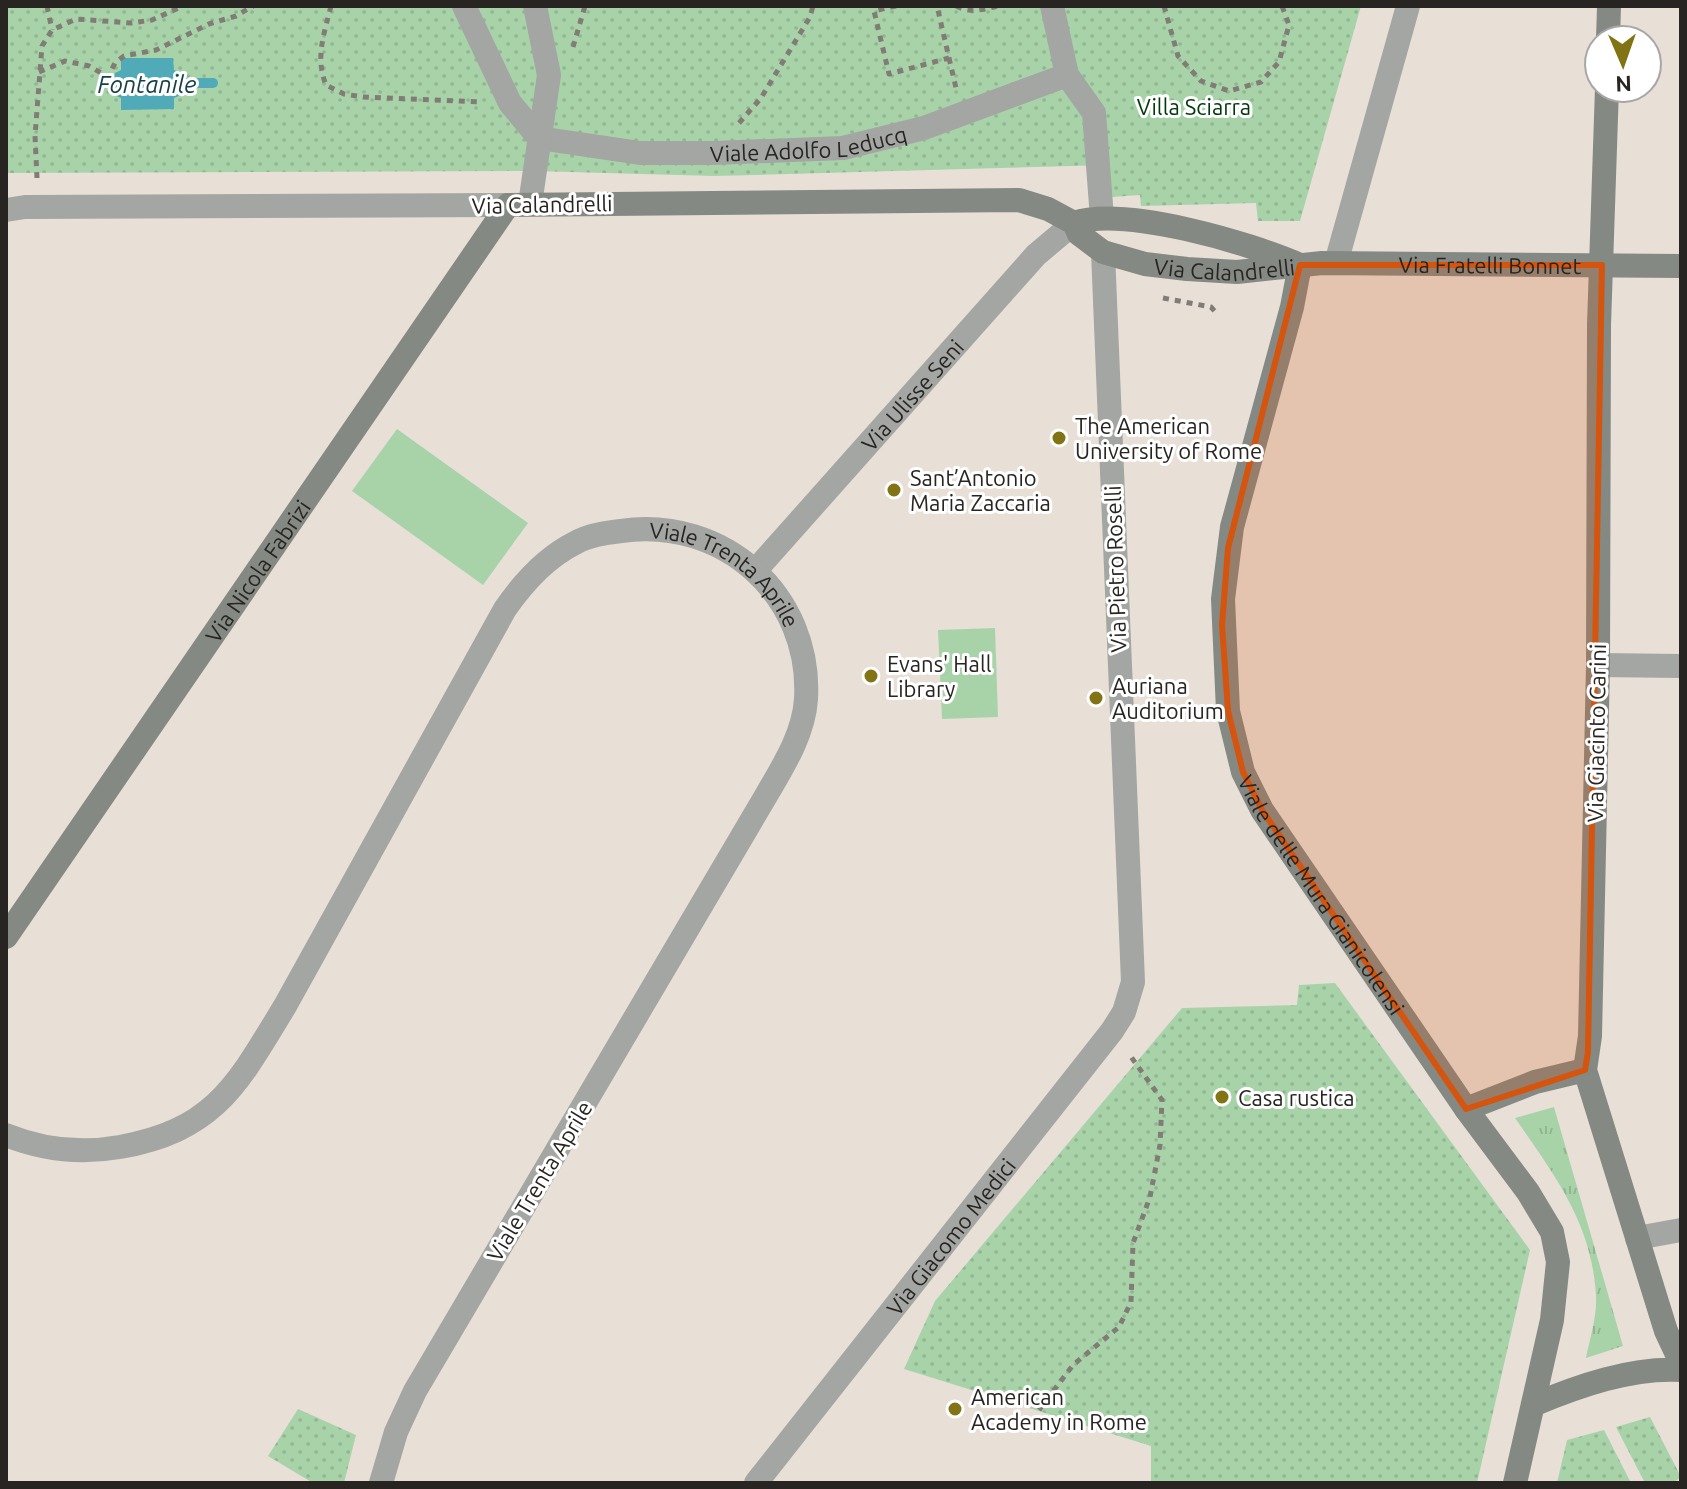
<svg xmlns="http://www.w3.org/2000/svg" width="1687" height="1489" font-family="Ubuntu,sans-serif">
<defs>
<pattern id="grass-tufts" width="24" height="20" patternUnits="userSpaceOnUse" patternTransform="scale(2)"><rect width="24" height="20" fill="#a8d3a9"/><path d="M3 7l-1-3M5 7V3M7 7l1-3M15 17l-1-3M17 17v-4M19 17l1-3" fill="none" stroke="#91b591"/></pattern>
<pattern id="park-dots" width="8" height="8" patternUnits="userSpaceOnUse" patternTransform="scale(2)"><rect width="8" height="8" fill="#a8d3a9"/><path d="M2 2h.1M6 6h.1" fill="none" stroke="#91b591" stroke-width="1.8" stroke-linecap="round"/></pattern>
</defs>
<rect width="100%" height="100%" fill="#e8dfd7"/>
<path fill="url(#grass-tufts)" d="M1554 1107 1623 1346 1586 1358C1590 1338 1597 1317 1596 1296 1592 1223 1555 1176 1515 1118Z"/>
<path fill="url(#park-dots)" d="M6 6H1361L1300 221H1258L1256 203 1141 206 1140 195 1112 197 1109 165 715 176 534 171 6 173Z
M1335 983 1530 1250 1477 1483H1151V1446L904 1369 935 1301 1182 1008 1297 1005 1299 985Z
M298 1409 356 1435 344 1483H313L268 1456Z
M1650 1417 1681 1477 1673 1483H1645L1616 1427Z
M1604 1430 1631 1483H1557L1567 1440Z"/>
<path fill="#a8d3a9" d="M397 429 528 523 483 585 352 491Z
M995 628 998 717 942 719 938 630Z"/>
<path fill="#50aab7" d="M121 58H173L174 70 178 72 184 83 179 96 174 98V109L121 110V98L116 96 110 85 115 73 121 70Z"/>
<g fill="none" stroke-linecap="round" stroke-linejoin="round">
<path stroke="#50aab7" stroke-width="10" d="M184 83H213"/>
<path stroke="#817c76" stroke-width="5" stroke-dasharray="6 6" stroke-linecap="butt" d="M47 6 52 30
M331 6C324 34 315 58 326 85L344 94 363 97 481 102
M896 6 874 11 889 74 949 58 937 6
M956 6C970 13 983 10 997 6
M1164 6 1178 56 1201 81 1229 91 1261 82 1279 62 1289 25 1282 6
M573 47 585 6
M949 58 956 88
M39 72 65 61 89 66 108 77 115 63 124 56 156 50 209 24 236 16 253 6
M739 123 761 98 810 17 813 6
M37 178 35 136 42 46 52 30 76 19 131 23 152 20 183 6
M1163 298 1211 307 1218 315
M1039 1410 1073 1365 1119 1327 1131 1302 1133 1243 1150 1197 1160 1145 1162 1100 1129 1054"/>
<g stroke="#a3a6a2" stroke-width="24">
<path id="s1" d="M464 6 510 103 539 138 640 153H714L843 148 924 128 1067 75"/>
<path d="M1052 6 1067 75 1094 113 1102 218"/>
<path d="M530 204 549 75 535 6"/>
<path d="M6 210 25 207 508 205"/>
<path d="M1336 263 1408 6"/>
<path id="s2" d="M755 571 1036 255 1074 223"/>
<path d="M1598 665 1681 666"/>
<path id="s3" d="M6 1135C43 1150 80 1154 120 1147 216 1130 238 1083 285 1006L505 609C523 583 545 558 575 543 589 535 605 533 621 531 723 516 812 595 806 699 804 733 784 765 767 794L415 1391 396 1432 381 1483"/>
<path d="M1637 1238 1681 1230"/>
<path id="s4" d="M756 1483 1112 1031 1124 1012 1133 982 1103 252"/>
</g>
<g stroke="#858983" stroke-width="24">
<path d="M1608 40 1609 6"/>
<path d="M1607 88 1599 325 1598 665 1590 1036 1585 1070 1666 1331 1681 1363"/>
<path d="M1074 223C1125 206 1250 243 1300 265"/>
<path id="s5" d="M1300 265 1292 307 1232 527 1223 599 1228 711 1243 772 1262 810 1466 1109 1528 1192 1552 1232 1558 1262 1552 1320 1515 1483"/>
<path id="s6" d="M6 937 508 205 1019 200 1048 209 1074 223 1079 234 1103 252 1145 264 1187 269 1237 272 1322 263 1681 266"/>
<path d="M1466 1109 1535 1082 1585 1070"/>
<path d="M1533 1405C1578 1386 1632 1367 1681 1370"/>
</g>
</g>
<path fill="#d5540e" fill-opacity="0.2" stroke="#d5540e" stroke-width="6" stroke-linejoin="round" d="M1300 265H1602L1588 1052 1585 1070 1466 1109 1262 810 1243 772 1228 711 1222 625 1228 548Z"/>
<g fill="#827314" stroke="#fff" stroke-width="3">
<circle cx="1059" cy="438" r="8"/>
<circle cx="894" cy="490" r="8"/>
<circle cx="871" cy="676" r="8"/>
<circle cx="1096" cy="698" r="8"/>
<circle cx="1222" cy="1097" r="8"/>
<circle cx="955" cy="1409" r="8"/>
</g>
<g text-anchor="middle" dominant-baseline="central" stroke-width="6" stroke-linejoin="round" paint-order="stroke">
<g font-size="22" fill="#003a0b" stroke="#fff">
<text x="1194" y="106">Villa Sciarra</text>
</g>
<g font-size="22" fill="#272421" stroke="#fff">
<text stroke="none"><textPath href="#s1" startOffset="424">Viale Adolfo Leducq</textPath></text>
<text transform="translate(542 204) rotate(-1)">Via Calandrelli</text>
<text stroke="none"><textPath href="#s6" startOffset="1624">Via Calandrelli</textPath></text>
<text stroke="none"><textPath href="#s6" startOffset="1890">Via Fratelli Bonnet</textPath></text>
<text stroke="none"><textPath href="#s2" startOffset="236">Via Ulisse Seni</textPath></text>
<text transform="translate(1115 569) rotate(-92)">Via Pietro Roselli</text>
<text stroke="none"><textPath href="#s6" startOffset="444">Via Nicola Fabrizi</textPath></text>
<text stroke="none"><textPath href="#s3" startOffset="1062">Viale Trenta Aprile</textPath></text>
<text transform="translate(1596 733) rotate(-89)">Via Giacinto Carini</text>
<text stroke="none"><textPath href="#s5" startOffset="664">Viale delle Mura Gianicolensi</textPath></text>
<text transform="translate(539 1181) rotate(-59)">Viale Trenta Aprile</text>
<text stroke="none"><textPath href="#s4" startOffset="314">Via Giacomo Medici</textPath></text>
</g>
<g font-size="22" fill="#272421" stroke="#fff" text-anchor="start">
<text x="1075" y="425">The American<tspan x="1075" dy="25">University of Rome</tspan></text>
<text x="910" y="477">Sant’Antonio<tspan x="910" dy="25">Maria Zaccaria</tspan></text>
<text x="887" y="663">Evans' Hall<tspan x="887" dy="25">Library</tspan></text>
<text x="1112" y="685">Auriana<tspan x="1112" dy="25">Auditorium</tspan></text>
<text x="1238" y="1097">Casa rustica</text>
<text x="971" y="1396">American<tspan x="971" dy="25">Academy in Rome</tspan></text>
</g>
<g font-size="24" font-style="italic" fill="#174146" stroke="#fff">
<text x="147" y="84">Fontanile</text>
</g>
</g>
<rect width="1687" height="1489" fill="none" stroke="#272421" stroke-width="16"/>
<g transform="translate(1623 64) rotate(178)"><circle r="38" fill="#ffffff" stroke="#a9a7a6" stroke-width="2"/>
<path d="M0-6L14 30L0 20L-14 30Z" fill="#827314"/>
<text y="-12" font-size="22" font-weight="bold" text-anchor="middle" fill="#272421">N</text>
</g>
</svg>
